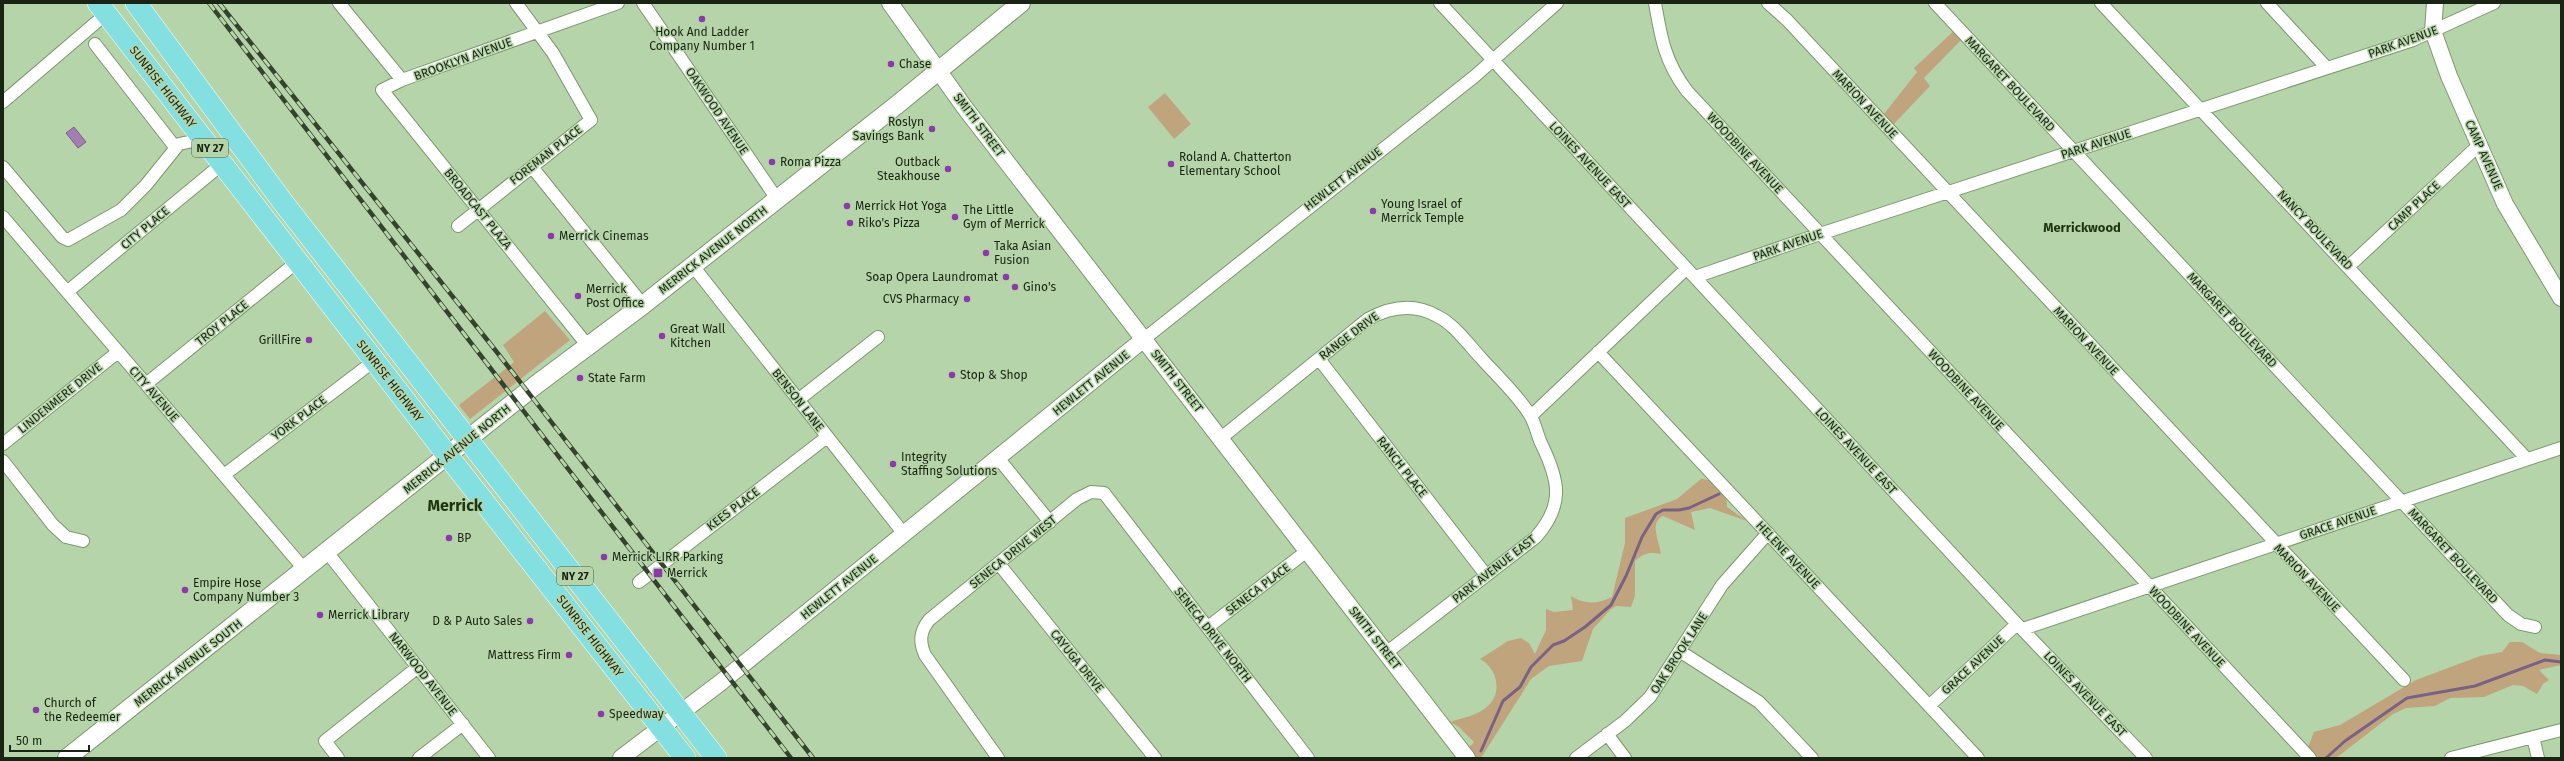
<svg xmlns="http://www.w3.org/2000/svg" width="2564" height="761" font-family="'Fira Sans',sans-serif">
<rect width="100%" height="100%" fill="#b6d4a9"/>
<path fill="#c0a47d" d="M1956 29 1964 37 1924 78 1930 86 1890 128 1880 119 1917 72 1914 68Z
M1165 93 1191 124 1174 139 1148 107Z
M545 311 570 340 470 419 459 405 514 362 503 345Z
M1701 479C1716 479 1728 493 1727 507L1747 521 1710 508 1691 512 1695 530 1663 516C1649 523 1659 540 1661 554 1649 552 1644 553 1635 561V596L1631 607 1616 606 1610 610 1593 629 1582 661 1549 666 1531 679 1481 758H1459L1474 742 1459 727 1450 722C1462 718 1479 715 1488 706 1503 692 1497 668 1480 659L1508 641 1521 638 1529 643 1535 654 1546 630V609L1554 612 1573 610 1571 596C1585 605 1598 604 1612 597L1625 543V518L1677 499Z
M2510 642H2522L2540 653 2561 655V665L2539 670 2549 680 2543 684 2537 694 2523 686 2513 685 2484 697 2450 698 2435 706 2406 708 2393 714 2336 758H2304L2314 732 2340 725 2416 680 2480 656 2502 652Z"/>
<path fill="#a37db3" stroke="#7a6283" d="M74 127 86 142 78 148 66 133Z"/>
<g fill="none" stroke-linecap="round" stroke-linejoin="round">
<path stroke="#7a6283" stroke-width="3" d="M1481 751 1503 701 1520 687 1531 667 1553 645 1564 641 1585 627 1611 605 1626 576 1642 537 1656 514 1663 510H1679L1689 508 1719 494
M2326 758 2345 741 2407 698 2475 686 2545 660 2561 662"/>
<g stroke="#7c986f" stroke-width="14">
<path id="minor" d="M339 3 402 80
M643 3 777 199
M1440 3 2017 624 2146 758
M1655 3C1661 38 1665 62 1687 91L2310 758
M1768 3 1787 20 2404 680
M1935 3 2508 615 2521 624 2535 627
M2101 3 2527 459
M2267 3 2327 68
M95 44 175 147
M3 102 106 14
M3 167 62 237 68 240 121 210 146 185 179 144 203 139
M532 167 643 305
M3 217 305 570
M458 226 591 120 553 53 516 3
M693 266 904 534
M2348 267 2479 145
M1695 277 1820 234 2413 40 2494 3
M67 292 222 164
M1144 339 1475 76 1557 3
M588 346 382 90 402 80 618 3
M1598 352 1978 758
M1319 359 1486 575
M146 384 297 262
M798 400 878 337
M1531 416 1686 269
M1221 438 1368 319C1390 307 1414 303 1437 316 1454 324 1468 344 1481 358 1497 376 1517 394 1530 415 1535 423 1537 434 1541 443 1559 480 1565 504 1536 537L1386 653
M3 444 118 352
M998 458 1050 522
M3 461 53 525 66 537 83 541
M224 475 374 361
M327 552 489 758
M999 564 1155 758
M639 582 827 437
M1208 627 1307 551
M2023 629 2561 448
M1681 652 1759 702 1812 758
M1929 706 2017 624
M1607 734 1625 758
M2533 737 2538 758
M338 758 325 741 418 667
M419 758 463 724
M998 758 925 655C919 641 920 632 929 620L1077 499 1091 492 1104 493 1308 758
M1576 758 1625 721 1650 697 1722 585 1768 533
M2451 758 2561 730"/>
</g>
<g stroke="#7c986f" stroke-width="18">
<path id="tertiary" d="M890 3 965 108 1467 758
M2435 3 2433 31 2449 76 2505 204 2561 298
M621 758 720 683 1144 339"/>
</g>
<g stroke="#7c986f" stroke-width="20">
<path id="secondary" d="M67 758 537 384 643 305 898 104 1021 3"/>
</g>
<g stroke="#fff" stroke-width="22">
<path id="trunk" d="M98 3 448 456 685 758
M136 3 282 201 716 758"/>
</g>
<use href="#minor" stroke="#fff" stroke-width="12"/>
<use href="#tertiary" stroke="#fff" stroke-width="16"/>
<use href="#secondary" stroke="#fff" stroke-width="18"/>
<use href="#trunk" stroke="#84e0e0" stroke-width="21"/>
<g stroke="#35432e" stroke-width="4.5">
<path id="rail" d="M209 3 791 758
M219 3 496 351 813 758"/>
</g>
<use href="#rail" stroke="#b6d4a9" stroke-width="3" stroke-dasharray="9" stroke-linecap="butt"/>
</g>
<g fill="#8c3aaa" stroke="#b6d4a9" stroke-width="1.5">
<circle cx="702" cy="19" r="4"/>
<circle cx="891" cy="64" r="4"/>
<circle cx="932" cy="129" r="4"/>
<circle cx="772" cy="162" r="4"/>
<circle cx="1171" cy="164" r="4"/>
<circle cx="948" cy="169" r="4"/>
<circle cx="847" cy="206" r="4"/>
<circle cx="1373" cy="211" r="4"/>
<circle cx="955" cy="217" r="4"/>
<circle cx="850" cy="223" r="4"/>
<circle cx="551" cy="236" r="4"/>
<circle cx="986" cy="253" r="4"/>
<circle cx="1006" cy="277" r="4"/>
<circle cx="1015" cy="287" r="4"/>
<circle cx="578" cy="296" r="4"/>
<circle cx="967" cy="299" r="4"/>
<circle cx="662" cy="336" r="4"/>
<circle cx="309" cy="340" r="4"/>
<circle cx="952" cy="375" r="4"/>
<circle cx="580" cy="378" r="4"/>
<circle cx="893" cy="464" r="4"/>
<circle cx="449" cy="538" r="4"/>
<circle cx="604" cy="557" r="4"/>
<rect x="653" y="568" width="10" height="10" rx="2"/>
<circle cx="185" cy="590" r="4"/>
<circle cx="320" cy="615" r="4"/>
<circle cx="530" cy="621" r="4"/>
<circle cx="569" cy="655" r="4"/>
<circle cx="36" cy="710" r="4"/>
<circle cx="601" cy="714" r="4"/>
</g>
<g text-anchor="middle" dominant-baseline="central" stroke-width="3" stroke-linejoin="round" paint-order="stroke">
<g fill="#b6d4a9" stroke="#485941" stroke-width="1">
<rect x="192" y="139" width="36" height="18" rx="3"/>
<rect x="557" y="567" width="36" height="18" rx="3"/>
</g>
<g font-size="11" font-weight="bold" fill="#192414">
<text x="210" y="148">NY 27</text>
<text x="575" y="576">NY 27</text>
</g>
<g font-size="12" fill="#192414" stroke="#b6d4a9" text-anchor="start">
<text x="702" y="32" text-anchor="middle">Hook And Ladder<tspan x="702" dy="14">Company Number 1</tspan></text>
<text x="899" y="64">Chase</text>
<text x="924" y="122" text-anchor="end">Roslyn<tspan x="924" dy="14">Savings Bank</tspan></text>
<text x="1179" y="157">Roland A. Chatterton<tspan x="1179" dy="14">Elementary School</tspan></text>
<text x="780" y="162">Roma Pizza</text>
<text x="940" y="162" text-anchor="end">Outback<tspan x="940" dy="14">Steakhouse</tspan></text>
<text x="1381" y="204">Young Israel of<tspan x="1381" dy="14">Merrick Temple</tspan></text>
<text x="855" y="206">Merrick Hot Yoga</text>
<text x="963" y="210">The Little<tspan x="963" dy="14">Gym of Merrick</tspan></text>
<text x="858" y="223">Riko's Pizza</text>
<text x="559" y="236">Merrick Cinemas</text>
<text x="994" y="246">Taka Asian<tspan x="994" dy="14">Fusion</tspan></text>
<text x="998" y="277" text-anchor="end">Soap Opera Laundromat</text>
<text x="1023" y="287">Gino's</text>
<text x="586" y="289">Merrick<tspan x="586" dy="14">Post Office</tspan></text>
<text x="959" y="299" text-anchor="end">CVS Pharmacy</text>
<text x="670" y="329">Great Wall<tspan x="670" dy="14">Kitchen</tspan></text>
<text x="301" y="340" text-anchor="end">GrillFire</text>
<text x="960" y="375">Stop &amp; Shop</text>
<text x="588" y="378">State Farm</text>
<text x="901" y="457">Integrity<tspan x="901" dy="14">Staffing Solutions</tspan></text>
<text x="457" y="538">BP</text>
<text x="612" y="557">Merrick LIRR Parking</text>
<text x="667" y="573">Merrick</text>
<text x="193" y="583">Empire Hose<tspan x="193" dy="14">Company Number 3</tspan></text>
<text x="328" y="615">Merrick Library</text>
<text x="522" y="621" text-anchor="end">D &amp; P Auto Sales</text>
<text x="561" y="655" text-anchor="end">Mattress Firm</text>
<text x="44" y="703">Church of<tspan x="44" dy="14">the Redeemer</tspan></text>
<text x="609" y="714">Speedway</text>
</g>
<g font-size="12" fill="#192414" stroke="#b6d4a9">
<text transform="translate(2403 42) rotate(-20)">PARK AVENUE</text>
<text transform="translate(463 59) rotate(-20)">BROOKLYN AVENUE</text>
<text transform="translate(2010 84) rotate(47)">MARGARET BOULEVARD</text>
<text transform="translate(163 87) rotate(52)">SUNRISE HIGHWAY</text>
<text transform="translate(1865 104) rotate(47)">MARION AVENUE</text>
<text transform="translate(717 111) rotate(56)">OAKWOOD AVENUE</text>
<text transform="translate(979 125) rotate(53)">SMITH STREET</text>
<text transform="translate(2096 144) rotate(-18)">PARK AVENUE</text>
<text transform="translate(1745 153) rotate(47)">WOODBINE AVENUE</text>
<text transform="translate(546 155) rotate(-38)">FOREMAN PLACE</text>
<text transform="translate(2484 155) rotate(66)">CAMP AVENUE</text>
<text transform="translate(1590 165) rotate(47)">LOINES AVENUE EAST</text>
<text transform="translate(1343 179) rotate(-38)">HEWLETT AVENUE</text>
<text transform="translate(2414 206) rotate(-43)">CAMP PLACE</text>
<text transform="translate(478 209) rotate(51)">BROADCAST PLAZA</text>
<text transform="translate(145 228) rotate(-40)">CITY PLACE</text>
<text transform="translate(2315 230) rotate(47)">NANCY BOULEVARD</text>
<text transform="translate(1788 245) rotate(-19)">PARK AVENUE</text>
<text transform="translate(713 250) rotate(-38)">MERRICK AVENUE NORTH</text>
<text transform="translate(2232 320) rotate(47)">MARGARET BOULEVARD</text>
<text transform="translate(222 323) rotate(-39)">TROY PLACE</text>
<text transform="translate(1349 336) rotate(-37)">RANGE DRIVE</text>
<text transform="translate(2086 341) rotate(47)">MARION AVENUE</text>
<text transform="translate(390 381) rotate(52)">SUNRISE HIGHWAY</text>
<text transform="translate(1177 381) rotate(52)">SMITH STREET</text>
<text transform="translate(1091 383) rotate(-39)">HEWLETT AVENUE</text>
<text transform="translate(1966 390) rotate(47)">WOODBINE AVENUE</text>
<text transform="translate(154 394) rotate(49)">CITY AVENUE</text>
<text transform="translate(60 398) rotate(-39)">LINDENMERE DRIVE</text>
<text transform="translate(798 400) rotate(52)">BENSON LANE</text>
<text transform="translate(299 418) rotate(-37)">YORK PLACE</text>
<text transform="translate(457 449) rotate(-39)">MERRICK AVENUE NORTH</text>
<text transform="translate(1856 451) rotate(47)">LOINES AVENUE EAST</text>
<text transform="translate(1402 467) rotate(52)">RANCH PLACE</text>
<text transform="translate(733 509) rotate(-37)">KEES PLACE</text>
<text transform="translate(2338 523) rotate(-19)">GRACE AVENUE</text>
<text transform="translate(1013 552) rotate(-39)">SENECA DRIVE WEST</text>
<text transform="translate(1788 555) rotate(47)">HELENE AVENUE</text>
<text transform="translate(2453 556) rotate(47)">MARGARET BOULEVARD</text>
<text transform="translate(1494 569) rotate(-38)">PARK AVENUE EAST</text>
<text transform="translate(2307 578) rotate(46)">MARION AVENUE</text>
<text transform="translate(839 587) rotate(-39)">HEWLETT AVENUE</text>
<text transform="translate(1258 589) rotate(-37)">SENECA PLACE</text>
<text transform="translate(2187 627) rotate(47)">WOODBINE AVENUE</text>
<text transform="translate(1213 635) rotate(52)">SENECA DRIVE NORTH</text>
<text transform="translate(590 636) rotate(52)">SUNRISE HIGHWAY</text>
<text transform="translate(1375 638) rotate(52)">SMITH STREET</text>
<text transform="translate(1679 653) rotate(-57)">OAK BROOK LANE</text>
<text transform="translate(1077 661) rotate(51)">CAYUGA DRIVE</text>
<text transform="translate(188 663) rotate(-38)">MERRICK AVENUE SOUTH</text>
<text transform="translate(1973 665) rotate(-43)">GRACE AVENUE</text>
<text transform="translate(423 674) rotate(52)">NARWOOD AVENUE</text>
<text transform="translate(2085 694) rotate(46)">LOINES AVENUE EAST</text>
</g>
<g font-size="13" font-weight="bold" fill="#1e3511" stroke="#b6d4a9">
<text x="2082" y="227">Merrickwood</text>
</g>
<g font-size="16" font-weight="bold" fill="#1e3511" stroke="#b6d4a9">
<text x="455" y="505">Merrick</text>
</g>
</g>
<rect width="2564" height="761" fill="none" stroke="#192414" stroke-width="8"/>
<path d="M10 745v6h79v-6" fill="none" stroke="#192414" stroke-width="2"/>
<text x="16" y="745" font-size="12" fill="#192414" stroke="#b6d4a9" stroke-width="3" paint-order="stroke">50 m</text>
</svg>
